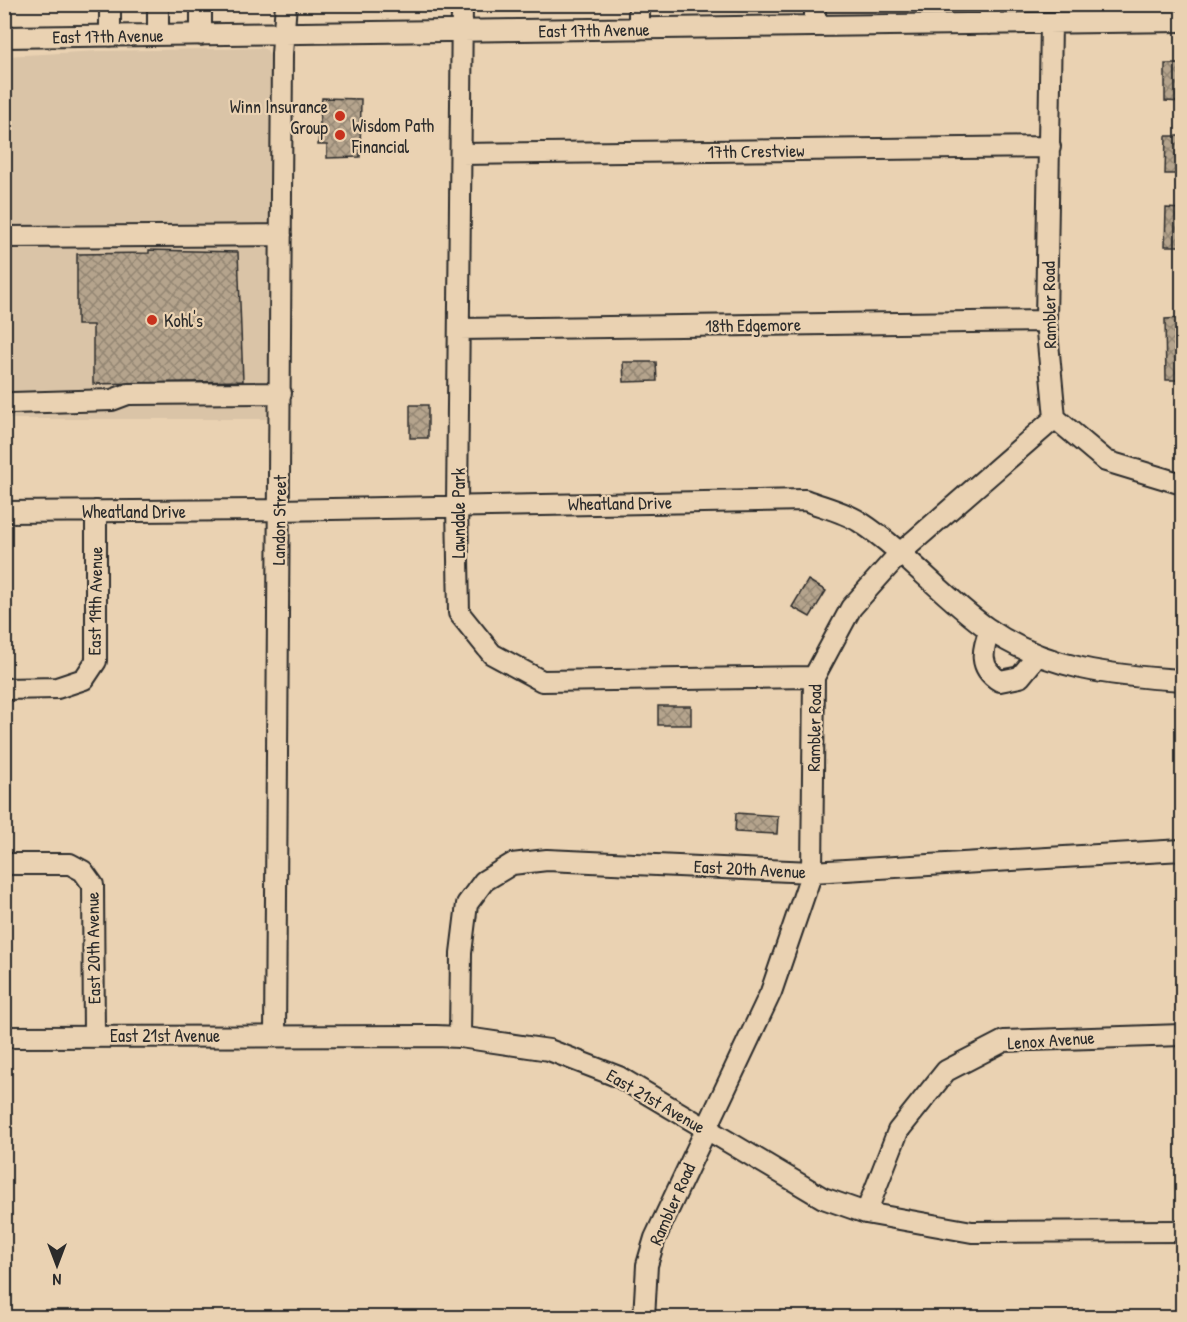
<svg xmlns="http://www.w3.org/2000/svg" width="1187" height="1322" font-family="'Patrick Hand',sans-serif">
<defs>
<pattern id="building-cross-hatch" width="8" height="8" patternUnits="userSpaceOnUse" patternTransform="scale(1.5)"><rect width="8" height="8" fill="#b5a48d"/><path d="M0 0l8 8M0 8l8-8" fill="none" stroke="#938673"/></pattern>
</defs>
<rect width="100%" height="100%" fill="#ead2b2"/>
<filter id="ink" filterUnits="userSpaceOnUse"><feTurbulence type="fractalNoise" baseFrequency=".0167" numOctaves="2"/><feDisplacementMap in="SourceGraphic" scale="12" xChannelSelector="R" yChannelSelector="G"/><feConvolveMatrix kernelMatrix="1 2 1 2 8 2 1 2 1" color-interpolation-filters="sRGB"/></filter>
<g filter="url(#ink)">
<path fill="#dac4a7" d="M261 48 267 50 272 59 270 419H5V56L99 51Z"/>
<path fill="url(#building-cross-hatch)" stroke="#2b2b2b" stroke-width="1.5" d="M1165 64H1182V102L1165 101Z
M322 98 361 99 360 157 327 158V145H318Z
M1166 136H1182V174H1165Z
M1166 208 1182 209V246H1165Z
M149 250 238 252 243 381 93 384V325H77V254L149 253Z
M1182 318V380H1166L1165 319Z
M623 362H656L657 381 624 382Z
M410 405H428V438H410Z
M808 580 826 591 810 617 792 607Z
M658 706H691V725H658Z
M736 813 778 816 777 834 735 832Z"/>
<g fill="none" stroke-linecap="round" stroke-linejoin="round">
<g stroke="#2b2b2b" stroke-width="24">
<path id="minor" d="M158 4V35
M201 4V35
M462 4 457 505 459 613 492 654 542 681 814 677
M639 4V29
M815 4V26
M990 4V24
M1051 24 1046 321 1055 418
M110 36V4
M4 37 1182 21
M461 154 1050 147
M4 237 281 235
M459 329 1046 321
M12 403 112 400 128 394 281 393
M1055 418 1106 461 1182 484
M4 512 279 510 805 500C823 507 845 512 860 522 906 552 942 596 987 628 1045 669 1114 676 1182 680
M990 630C982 650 978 668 1000 681L1020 677 1038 655
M4 689 57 688 84 679 96 661V511
M4 864H70L83 871 93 885 94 1036
M275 1036 282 54 286 4
M4 1037 436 1036 460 1037 549 1050 619 1077 823 1198 866 1213 972 1232 1182 1231
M460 1037 461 953 467 904 484 881 512 864 547 860 812 872 1182 850
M866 1213 898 1131 946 1071 1004 1041 1182 1035
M644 1318 647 1265 655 1238 771 992 812 872 814 677 851 608 899 554 1055 418"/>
</g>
<use href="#minor" stroke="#ead2b2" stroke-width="20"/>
</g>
</g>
<g fill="#c8321e" stroke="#ead2b2" stroke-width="2">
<circle cx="340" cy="116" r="6"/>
<circle cx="340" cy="135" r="6"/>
<circle cx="152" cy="320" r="6"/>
</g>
<g text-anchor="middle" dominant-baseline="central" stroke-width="4.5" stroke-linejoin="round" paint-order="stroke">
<g font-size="18" fill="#2b2b2b" stroke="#ead2b2">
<text transform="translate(594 30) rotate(-1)">East 17th Avenue</text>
<text transform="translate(108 36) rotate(-1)">East 17th Avenue</text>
<text transform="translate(756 151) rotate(-1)">17th Crestview</text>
<text transform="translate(1049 305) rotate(-91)">Rambler Road</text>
<text transform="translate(753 325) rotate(-1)">18th Edgemore</text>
<text transform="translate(620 503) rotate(-1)">Wheatland Drive</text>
<text x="134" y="511">Wheatland Drive</text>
<text transform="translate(458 513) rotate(-90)">Lawndale Park</text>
<text transform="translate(279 520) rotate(-89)">Landon Street</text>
<text transform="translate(95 601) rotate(-89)">East 19th Avenue</text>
<text transform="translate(814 728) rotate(-89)">Rambler Road</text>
<text transform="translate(750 869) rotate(3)">East 20th Avenue</text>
<text transform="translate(93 948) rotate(-91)">East 20th Avenue</text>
<text x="165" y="1035">East 21st Avenue</text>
<text transform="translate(1051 1040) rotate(-4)">Lenox Avenue</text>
<text transform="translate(656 1101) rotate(30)">East 21st Avenue</text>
<text transform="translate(672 1204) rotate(-66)">Rambler Road</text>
</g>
<g font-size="18" fill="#2b2b2b" stroke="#ead2b2" text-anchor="start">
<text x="328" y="106" text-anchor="end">Winn Insurance<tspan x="328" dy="21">Group</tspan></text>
<text x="352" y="125">Wisdom Path<tspan x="352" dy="21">Financial</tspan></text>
<text x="164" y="320">Kohl's</text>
</g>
</g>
<rect width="1187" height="1322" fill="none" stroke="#ead2b2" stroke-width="24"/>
<rect x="12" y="12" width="1163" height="1298" fill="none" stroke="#2b2b2b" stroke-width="2" filter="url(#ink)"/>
<g transform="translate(57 1265) rotate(180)" stroke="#ead2b2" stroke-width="4.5" paint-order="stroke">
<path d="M0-4.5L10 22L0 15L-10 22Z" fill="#2b2b2b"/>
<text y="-9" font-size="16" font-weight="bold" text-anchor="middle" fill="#2b2b2b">N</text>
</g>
</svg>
